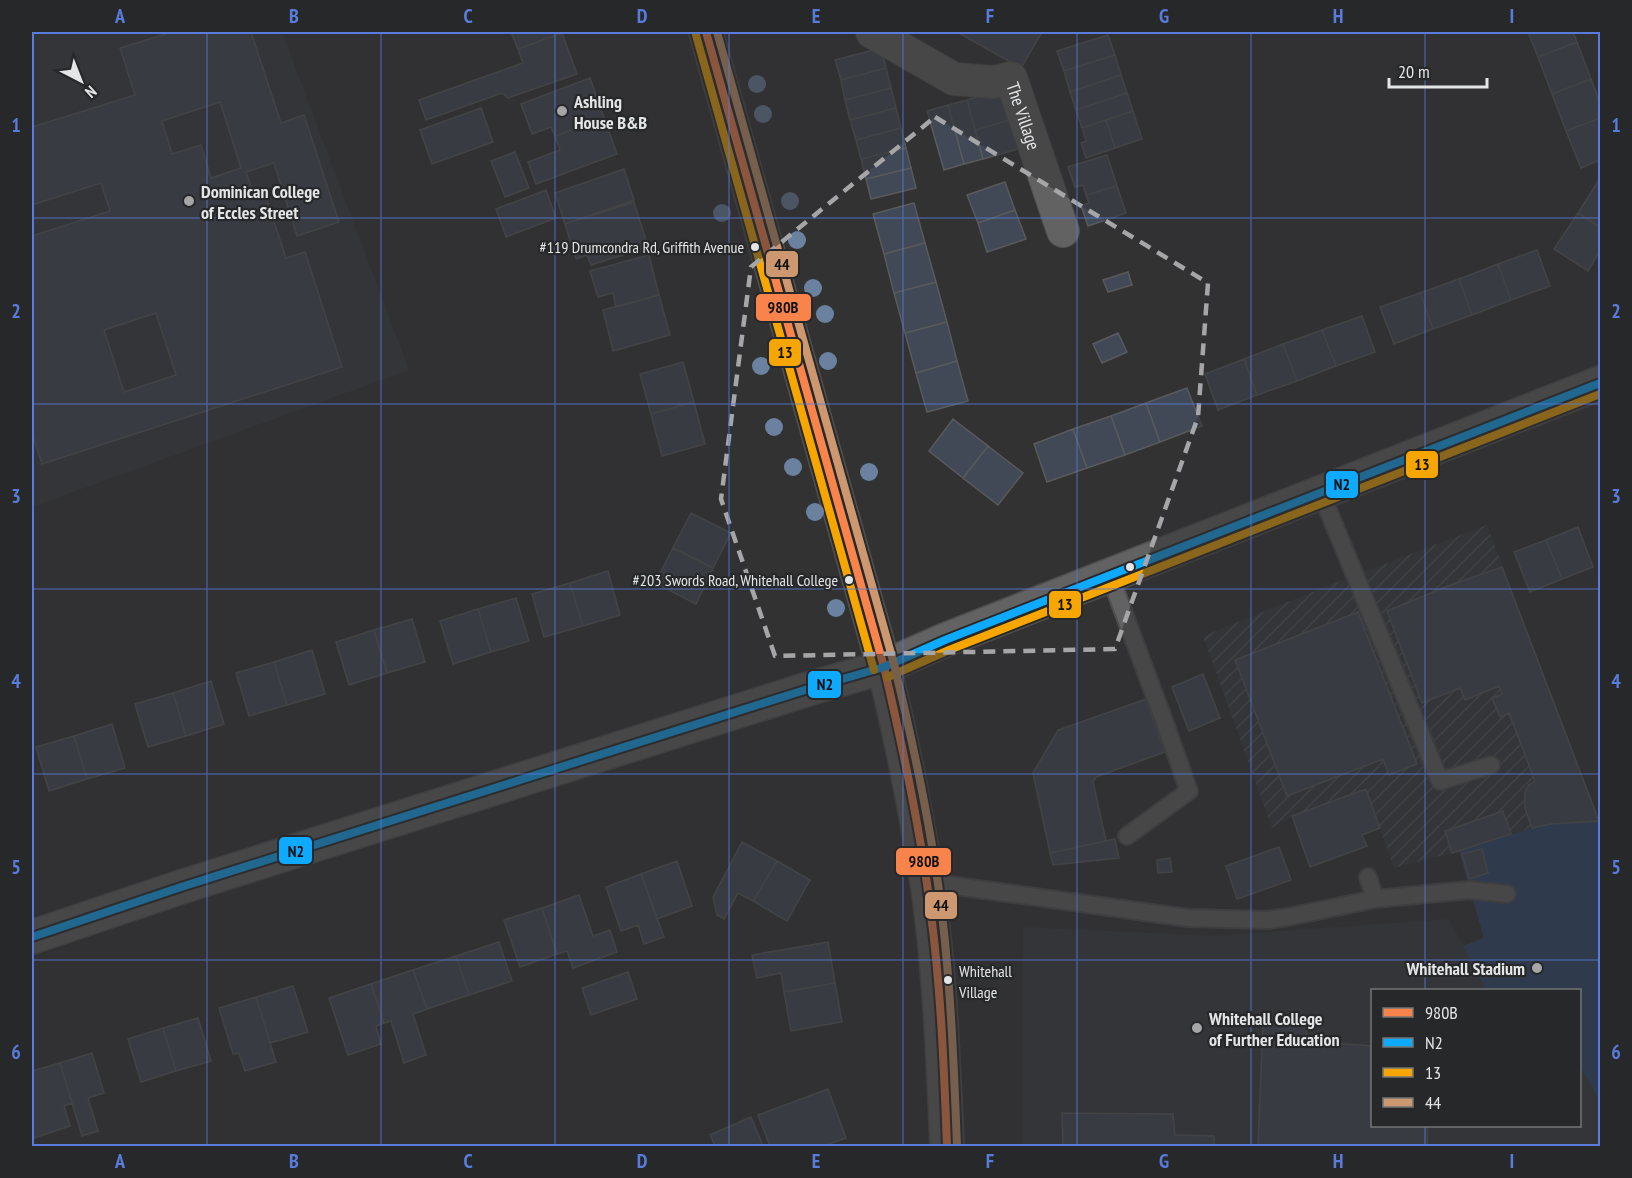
<svg xmlns="http://www.w3.org/2000/svg" width="1632" height="1178" font-family="'PT Sans Narrow',sans-serif">
<defs>
<pattern id="industrial-furrows" width="10" height="10" patternUnits="userSpaceOnUse" patternTransform="scale(1.5)"><rect width="10" height="10" fill="#353a40"/><path d="M-1 1l2-2M0 10L10 0M9 11l2-2" fill="none" stroke="#52565c"/></pattern>
</defs>
<rect width="100%" height="100%" fill="#323233"/>
<path fill="#353a40" d="M32 32H282L409 370 32 507Z
M1449 919 1486 990H1372V1126H1580V1066L1600 1101V1146H1022L1023 927 1217 936Z"/>
<path fill="url(#industrial-furrows)" d="M1487 525 1599 821 1551 824 1511 834 1452 853 1394 868 1366 790 1292 816 1272 828 1203 636 1345 579Z"/>
<path fill="#2e486b" d="M1600 820V1101L1580 1066V990H1486L1463 946 1484 938 1459 851 1532 828 1551 824Z"/>
<path fill="#414956" stroke="#595a5b" stroke-width="1.5" fill-rule="evenodd" d="M172 32H251L281 123 304 115 339 222 297 236 274 163 246 172 254 195 264 191 286 258 305 252 342 367 42 464 32 433V236L110 211 101 183 32 205V127L135 95 120 48ZM220 102 241 168 211 178 201 145 172 154 162 121ZM156 313 176 375 124 392 104 330Z
M511 32H561L562 33 518 49Z
M957 32H1042L1021 68Z
M1528 32H1573L1577 42 1538 57Z
M562 33 577 74 508 98 502 93 426 120 419 100 523 63 518 49Z
M1108 35 1115 55 1064 71 1057 51Z
M1577 42 1591 79 1552 94 1538 57Z
M881 48 886 68 841 80 835 60Z
M1115 55 1121 75 1070 92 1064 71Z
M886 68 891 88 845 100 841 80Z
M1121 75 1127 93 1076 110 1070 92Z
M590 78 604 118 555 136 551 127 532 134 521 104Z
M1591 79 1600 103V118L1566 131 1552 94Z
M891 88 896 108 850 120 845 100Z
M1001 90 1010 120 975 130 967 100Z
M1127 93 1133 111 1082 128 1076 110Z
M967 100 983 159 964 164 948 105Z
M948 105 964 164 944 170 927 111Z
M481 108 493 142 432 164 420 130Z
M896 108 901 128 856 140 850 120Z
M1133 111 1142 139 1115 148 1106 120Z
M604 118 617 154 536 184 528 162 560 150 555 136Z
M1600 118V160L1581 168 1566 131Z
M1010 120 1018 149 983 159 975 130Z
M1106 120 1115 148 1086 158 1081 143 1086 141 1082 128Z
M901 128 906 148 861 159 856 140Z
M906 148 911 168 866 179 861 159Z
M515 152 529 188 505 197 491 161Z
M1107 155 1117 186 1086 195 1083 185 1075 187 1068 167Z
M911 168 916 188 871 199 866 179Z
M624 169 634 200 565 224 555 193Z
M1600 178V227L1578 213Z
M1005 182 1015 210 978 223 967 195Z
M1117 186 1126 213 1088 226 1081 206 1089 203 1086 195Z
M546 190 556 218 506 237 496 209Z
M634 202 648 247 591 265 587 255 576 259 565 224Z
M914 203 925 243 884 254 873 214Z
M1015 210 1026 239 987 252 978 223Z
M1578 213 1600 227V251L1588 271 1554 249Z
M925 243 936 282 894 293 884 254Z
M1537 250 1550 286 1511 300 1498 264Z
M649 255 659 295 616 307 613 293 598 297 590 271Z
M1498 264 1511 300 1472 315 1459 279Z
M1128 272 1132 285 1108 292 1103 280Z
M1459 279 1472 315 1433 329 1420 293Z
M936 282 947 322 905 333 894 293Z
M1420 293 1433 329 1394 344 1380 307Z
M659 295 670 335 613 351 603 310Z
M1362 316 1375 352 1336 366 1322 330Z
M947 322 957 361 916 373 905 333Z
M1322 330 1336 366 1297 381 1283 344Z
M1118 333 1127 352 1102 363 1093 344Z
M1283 344 1297 381 1257 395 1244 359Z
M1244 359 1257 395 1218 410 1205 374Z
M957 361 968 401 927 412 916 373Z
M683 362 694 402 651 414 640 374Z
M1187 388 1202 426 1160 442 1146 403Z
M694 402 705 444 662 456 651 414Z
M1146 403 1160 442 1125 455 1111 416Z
M1111 416 1125 455 1087 468 1073 429Z
M953 419 988 446 963 478 929 451Z
M1073 429 1087 468 1047 482 1034 444Z
M988 446 1023 473 998 505 963 478Z
M691 513 731 533 713 568 673 548Z
M1578 527 1593 567 1562 579 1546 540Z
M1546 540 1562 579 1530 592 1514 552Z
M673 548 713 568 696 604 655 583Z
M1502 567 1599 821 1551 824 1532 828 1525 808V792L1529 785 1535 781 1509 713 1500 717 1492 698 1502 694 1499 686 1465 700 1460 688 1422 703 1387 611 1448 586Z
M608 571 620 615 583 626 570 583Z
M570 583 583 626 544 637 532 594Z
M516 598 529 641 491 652 478 609Z
M478 609 491 652 453 664 440 621Z
M1358 612 1417 764 1389 775 1383 759 1287 796 1235 660Z
M412 619 425 662 387 673 374 630Z
M374 630 387 673 349 685 336 642Z
M312 650 325 694 287 705 274 662Z
M274 662 287 705 249 716 236 673Z
M1203 674 1220 718 1189 731 1172 687Z
M211 681 224 724 186 736 173 693Z
M173 693 186 736 148 747 135 704Z
M1146 699 1165 752 1096 777 1093 782 1106 841 1050 853 1033 773 1058 730Z
M112 724 125 768 87 779 74 736Z
M74 736 87 779 49 791 36 747Z
M1366 789 1380 828 1362 835 1367 846 1310 867 1292 816Z
M1503 811 1511 834 1452 853 1445 831Z
M1115 839 1119 858 1053 865 1050 853Z
M742 842 777 861 753 901 738 893 724 919 717 915 713 897Z
M1279 847 1291 880 1237 899 1226 866Z
M1482 849 1488 873 1469 879 1462 854Z
M1170 858 1172 872 1158 873 1157 860Z
M677 861 692 906 657 919 641 874Z
M777 861 810 880 787 921 753 901Z
M641 874 664 937 644 944 638 925 621 931 606 887Z
M579 895 593 936 610 930 617 952 573 968 567 951 557 954 542 908Z
M542 908 557 954 520 967 504 920Z
M499 942 512 981 469 995 456 956Z
M828 942 835 983 784 992 781 973 757 978 752 955Z
M456 956 469 995 427 1009 413 970Z
M413 970 427 1009 413 1014 426 1055 404 1063 391 1021 384 1023 371 984Z
M628 972 637 999 591 1015 582 988Z
M835 983 842 1022 791 1031 784 992Z
M371 984 384 1023 376 1026 381 1044 348 1055 329 998Z
M293 986 308 1032 270 1043 256 997Z
M256 997 276 1062 245 1071 239 1053 233 1054 219 1008Z
M198 1018 211 1061 176 1071 163 1028Z
M1263 1023 1307 1027 1306 1041 1372 1046V1126H1428L1427 1146H1258Z
M163 1028 176 1071 141 1082 128 1039Z
M92 1053 104 1093 88 1098 98 1131 82 1136 60 1063Z
M60 1063 72 1103 64 1106 70 1126 34 1138 32 1130V1071Z
M828 1089 846 1138 823 1146H770L758 1115Z
M1062 1113 1173 1114 1175 1135 1214 1136V1146H1063Z
M751 1117 763 1146H715L710 1135Z"/>
<g fill="none" stroke-linecap="round" stroke-linejoin="round">
<g stroke="#4f4f50" stroke-width="20">
<path id="lane" d="M1321 493 1440 781 1491 765
M1110 576 1163 718 1189 791 1127 836
M1368 877 1375 899
M927 882 1188 918 1268 920 1288 917 1375 899 1469 890 1507 894"/>
</g>
<g stroke="#4f4f50" stroke-width="34">
<g id="street">
<path id="s1" d="M872 32 954 79 993 82 1011 78 1063 231"/>
</g>
</g>
<g stroke="#4f4f50" stroke-width="36">
<path id="secondary" d="M706 32 884 667C901 737 916 810 927 882 940 969 943 1058 947 1146
M32 937 181 887 808 689 884 667 945 640 1600 383"/>
</g>
<use href="#lane" stroke="#626263" stroke-width="16"/>
<use href="#street" stroke="#626263" stroke-width="32"/>
<use href="#secondary" stroke="#626263" stroke-width="33"/>
<g stroke="#27282a" stroke-width="12">
<path id="bus-1" d="M706 32 884 667C903 748 921 831 931 914 941 991 944 1068 947 1146"/>
</g>
<g stroke="#27282a" stroke-width="12">
<path id="bus-2" d="M32 937 181 887 808 689 884 667 945 640 1600 383"/>
</g>
<g stroke="#27282a" stroke-width="12">
<path id="bus-3" d="M696 35 874 670
M888 677 949 650 1600 394"/>
</g>
<g stroke="#27282a" stroke-width="12">
<path id="bus-4" d="M717 32 894 664C914 747 932 830 942 914 951 991 954 1068 957 1146"/>
</g>
<use href="#bus-1" stroke="#f8844c" stroke-width="8"/>
<use href="#bus-2" stroke="#0daaff" stroke-width="8"/>
<use href="#bus-3" stroke="#f7a600" stroke-width="8"/>
<use href="#bus-4" stroke="#cd976f" stroke-width="8"/>
</g>
<g fill="#6b81a0">
<circle cx="757" cy="84" r="9"/>
<circle cx="763" cy="114" r="9"/>
<circle cx="790" cy="201" r="9"/>
<circle cx="722" cy="213" r="9"/>
<circle cx="797" cy="240" r="9"/>
<circle cx="813" cy="288" r="9"/>
<circle cx="825" cy="314" r="9"/>
<circle cx="828" cy="361" r="9"/>
<circle cx="761" cy="366" r="9"/>
<circle cx="774" cy="427" r="9"/>
<circle cx="793" cy="467" r="9"/>
<circle cx="869" cy="472" r="9"/>
<circle cx="815" cy="512" r="9"/>
<circle cx="836" cy="608" r="9"/>
</g>
<path d="M0 0H1632V1178H0ZM935 117 1208 283 1198 417 1115 649 775 656 721 499 751 267Z" fill="#323233" fill-opacity=".55" fill-rule="evenodd"/>
<path fill="none" stroke="#a6a6a8" stroke-width="4.5" stroke-dasharray="12 8" stroke-linejoin="round" d="M935 117 1208 283 1198 417 1115 649 775 656 721 499 751 267Z"/>
<path fill="none" stroke="#597bdc" stroke-width="1.5" stroke-opacity="0.55" d="M207 32V1146M381 32V1146M555 32V1146M729 32V1146M903 32V1146M1077 32V1146M1251 32V1146M1425 32V990M32 218H1600M32 404H1600M32 589H1600M32 774H1600M32 960H1600M1425 1126V1146"/>
<g fill="#a6a6a8" stroke="#27282a" stroke-width="2">
<circle cx="562" cy="111" r="6"/>
<circle cx="189" cy="201" r="6"/>
<circle cx="1537" cy="968" r="6"/>
<circle cx="1197" cy="1028" r="6"/>
</g>
<g fill="#e4e5e7" stroke="#27282a" stroke-width="2">
<circle cx="755" cy="247" r="5"/>
<circle cx="1130" cy="567" r="5"/>
<circle cx="849" cy="580" r="5"/>
<circle cx="948" cy="980" r="5"/>
</g>
<g text-anchor="middle" dominant-baseline="central" stroke-width="4.5" stroke-linejoin="round" paint-order="stroke">
<g font-size="16" fill="#e4e5e7" stroke="#27282a" text-anchor="end">
<text x="744" y="247">#119 Drumcondra Rd, Griffith Avenue</text>
<text x="838" y="580">#203 Swords Road, Whitehall College</text>
<text x="959" y="971" text-anchor="start">Whitehall<tspan x="959" dy="21">Village</tspan></text>
</g>
<g font-size="18" font-weight="bold" fill="#e4e5e7" stroke="#27282a" text-anchor="start">
<text x="574" y="101">Ashling<tspan x="574" dy="21">House B&amp;B</tspan></text>
<text x="201" y="191">Dominican College<tspan x="201" dy="21">of Eccles Street</tspan></text>
<text x="1525" y="968" text-anchor="end">Whitehall Stadium</text>
<text x="1209" y="1018">Whitehall College<tspan x="1209" dy="21">of Further Education</tspan></text>
</g>
<g font-size="18" fill="#e4e5e7" stroke="#27282a">
<text stroke="none"><textPath href="#s1" startOffset="192">The Village</textPath></text>
</g>
</g>
<g stroke="#27282a" stroke-width="2">
<rect x="765" y="250" width="34" height="28" rx="6" fill="#cd976f"/>
<rect x="755" y="293" width="57" height="29" rx="6" fill="#f8844c"/>
<rect x="768" y="338" width="34" height="29" rx="6" fill="#f7a600"/>
<rect x="1405" y="450" width="34" height="29" rx="6" fill="#f7a600"/>
<rect x="1325" y="470" width="34" height="29" rx="6" fill="#0daaff"/>
<rect x="1048" y="590" width="34" height="29" rx="6" fill="#f7a600"/>
<rect x="807" y="670" width="35" height="29" rx="6" fill="#0daaff"/>
<rect x="278" y="836" width="35" height="29" rx="6" fill="#0daaff"/>
<rect x="895" y="847" width="57" height="29" rx="6" fill="#f8844c"/>
<rect x="924" y="891" width="34" height="29" rx="6" fill="#cd976f"/>
</g>
<g font-size="16" text-anchor="middle" font-weight="bold" fill="#111">
<text x="782" y="270">44</text>
<text x="783" y="313">980B</text>
<text x="785" y="358">13</text>
<text x="1422" y="470">13</text>
<text x="1342" y="490">N2</text>
<text x="1065" y="610">13</text>
<text x="825" y="690">N2</text>
<text x="296" y="857">N2</text>
<text x="924" y="867">980B</text>
<text x="941" y="911">44</text>
</g>
<rect width="1632" height="1178" fill="none" stroke="#27282a" stroke-width="66"/>
<rect x="1371" y="989" width="210" height="138" fill="#27282a" stroke="#737476" stroke-width="1.5"/>
<rect x="1383" y="1008" width="30" height="9" fill="#f8844c" stroke="#737476" stroke-width="1.5"/>
<text x="1425" y="1019" font-size="18" fill="#e4e5e7">980B</text>
<rect x="1383" y="1038" width="30" height="9" fill="#0daaff" stroke="#737476" stroke-width="1.5"/>
<text x="1425" y="1049" font-size="18" fill="#e4e5e7">N2</text>
<rect x="1383" y="1068" width="30" height="9" fill="#f7a600" stroke="#737476" stroke-width="1.5"/>
<text x="1425" y="1079" font-size="18" fill="#e4e5e7">13</text>
<rect x="1383" y="1098" width="30" height="9" fill="#cd976f" stroke="#737476" stroke-width="1.5"/>
<text x="1425" y="1109" font-size="18" fill="#e4e5e7">44</text>
<g transform="translate(81 81) rotate(138)" stroke="#27282a" stroke-width="4.5" paint-order="stroke">
<path d="M0-4.5L10 22L0 15L-10 22Z" fill="#e4e5e7"/>
<text y="-9" font-size="16" font-weight="bold" text-anchor="middle" fill="#e4e5e7">N</text>
</g>
<path d="M1389 78v9h98v-9" fill="none" stroke="#e4e5e7" stroke-width="3"/>
<text x="1398" y="78" font-size="18" fill="#e4e5e7" stroke="#27282a" stroke-width="4.5" paint-order="stroke">20 m</text>
<rect x="33" y="33" width="1566" height="1112" fill="none" stroke="#597bdc" stroke-width="2"/>
<g font-size="20" text-anchor="middle" font-weight="bold" fill="#597bdc">
<text x="120" y="23">A</text>
<text x="294" y="23">B</text>
<text x="468" y="23">C</text>
<text x="642" y="23">D</text>
<text x="816" y="23">E</text>
<text x="990" y="23">F</text>
<text x="1164" y="23">G</text>
<text x="1338" y="23">H</text>
<text x="1512" y="23">I</text>
<text x="16" y="132">1</text>
<text x="1616" y="132">1</text>
<text x="16" y="318">2</text>
<text x="1616" y="318">2</text>
<text x="16" y="503">3</text>
<text x="1616" y="503">3</text>
<text x="16" y="688">4</text>
<text x="1616" y="688">4</text>
<text x="16" y="874">5</text>
<text x="1616" y="874">5</text>
<text x="16" y="1059">6</text>
<text x="1616" y="1059">6</text>
<text x="120" y="1168">A</text>
<text x="294" y="1168">B</text>
<text x="468" y="1168">C</text>
<text x="642" y="1168">D</text>
<text x="816" y="1168">E</text>
<text x="990" y="1168">F</text>
<text x="1164" y="1168">G</text>
<text x="1338" y="1168">H</text>
<text x="1512" y="1168">I</text>
</g>
</svg>
